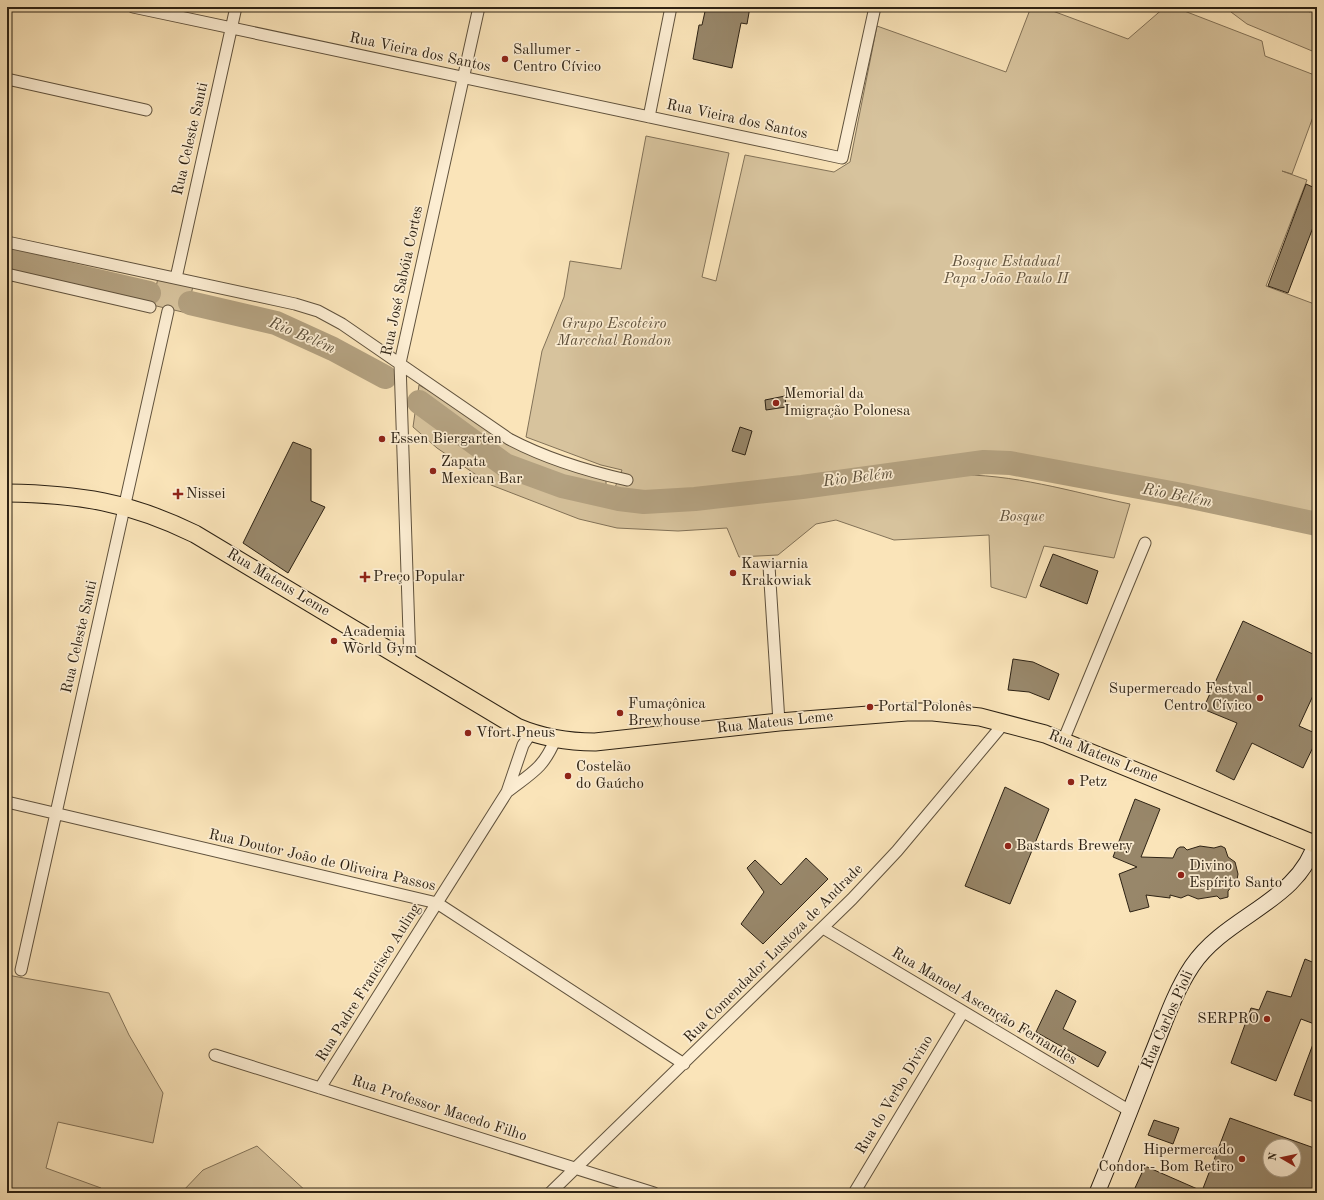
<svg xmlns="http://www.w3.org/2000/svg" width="1324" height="1200" font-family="'Old Standard TT',serif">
<rect width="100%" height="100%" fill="#fae4b9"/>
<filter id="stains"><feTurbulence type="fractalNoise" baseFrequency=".005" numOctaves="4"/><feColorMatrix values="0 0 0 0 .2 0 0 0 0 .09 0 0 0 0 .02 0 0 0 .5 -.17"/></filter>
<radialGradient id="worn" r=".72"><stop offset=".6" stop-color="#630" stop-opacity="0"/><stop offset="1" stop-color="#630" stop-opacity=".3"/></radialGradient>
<path fill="#d7c39d" stroke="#827258" d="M1031 7H1042L1128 39 1165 7H1174L1262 41 1265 56 1317 76V106L1292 174 1282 171 1307 180 1266 286 1317 305V519L1018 457H984L851 475 687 493 641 494 614 490 622 470 601 465 526 437 542 351 564 297 570 261 621 269 646 136 729 153 702 277 716 281 745 155 834 172 850 162 877 26 1006 72Z
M1235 7H1297L1310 12 1313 7H1317V53L1247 24 1231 12Z
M158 278 193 286 187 313 152 305Z
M419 385 463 411 606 480V502C681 511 760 502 835 491 873 485 913 477 952 475 1012 473 1072 492 1130 504L1114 558 1044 546 1026 598 991 587 989 535 894 540 836 520 816 524 778 555 739 557 727 528 678 531 617 528 579 519 491 485 437 448 413 427Z
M7 975 109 993 129 1035 163 1093 153 1143 58 1122 46 1168 101 1188 105 1193H7Z
M257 1146 308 1193H181L203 1170Z"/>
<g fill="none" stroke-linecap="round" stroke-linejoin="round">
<path stroke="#b4a281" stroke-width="24" d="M7 260 149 293
M190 303 276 323 333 349 385 377
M419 402 505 465 562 486 619 499 644 502 695 499 802 487 984 462 1010 463 1182 495 1317 524"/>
</g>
<path fill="#98876a" stroke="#2d2214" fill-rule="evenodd" d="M706 7H750L747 24 741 23 732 68 693 59 699 25H702Z
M1306 184 1317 189V217L1288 293 1268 286Z
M785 396 786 407 766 410 765 400Z
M740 427 752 431 745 455 732 451Z
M293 442 311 449V501L325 507 288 573 243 543Z
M1053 554 1098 571 1087 604 1040 586Z
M1243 621 1317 656V687L1299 726 1317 734V739L1303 768 1252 743 1234 780 1216 771 1237 723 1203 709Z
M1013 659 1033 662 1059 674 1049 700 1029 692 1008 690Z
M1005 787 1049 809 1010 904 965 886Z
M1135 799 1160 809 1141 857 1173 858 1177 849 1180 847H1184L1187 850 1200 846 1214 848 1221 846 1225 848 1228 857 1235 862 1238 874 1237 880 1228 891V897L1220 899 1217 896 1198 899 1188 895 1181 898 1170 895V898L1146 895 1149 907 1130 912 1119 874 1137 867 1113 857Z
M806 858 828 879 763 944 741 924 764 892 747 868 755 860 781 885Z
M1305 959 1317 964V1025L1301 1019 1276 1081 1231 1063 1251 1008 1259 1010 1267 991 1291 997Z
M1056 990 1076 1001 1063 1029 1106 1052 1098 1067 1036 1032Z
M1316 1036 1317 1037V1103L1294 1095Z
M1230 1118 1317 1149V1193H1147L1135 1188 1145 1166 1202 1191ZM1270 1146H1294V1170H1270Z
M1154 1120 1179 1128 1173 1144 1148 1135Z"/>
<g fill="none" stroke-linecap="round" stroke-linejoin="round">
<g stroke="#60523d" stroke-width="13">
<path id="minor" d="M133 7 842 158 875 7
M7 79 146 110
M649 117 671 7
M7 242 295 304 318 311 342 324 509 439C545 458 587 471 627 480
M7 274 150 307
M176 278 236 7
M769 566 779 722
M410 663 400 363 479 7
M1063 741 1145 543
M507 792C531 773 543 769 555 740
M7 802 437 903 684 1064
M823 928 1130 1111
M21 970 168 311
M215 1055 654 1193
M320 1088 507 792 523 745 531 733
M550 1193 852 899 897 851 1005 722
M854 1193 963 1012"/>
</g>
<g stroke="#2d2214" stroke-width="17">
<path id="secondary" d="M1097 1193C1116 1147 1134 1101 1152 1054 1164 1025 1174 993 1192 966 1227 914 1299 903 1317 839"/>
</g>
<g stroke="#2d2214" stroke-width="19">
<path id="primary" d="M7 493C78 494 130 502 195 534L517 727C543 738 567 742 595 742L779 722 907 712H933L980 717 1045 734 1317 845"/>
</g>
<use href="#minor" stroke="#fcedd2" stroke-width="11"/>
<use href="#secondary" stroke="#fcedd2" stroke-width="15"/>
<use href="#primary" stroke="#fae4b9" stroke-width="17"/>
</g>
<g fill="#8f2418" stroke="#fcedd2" stroke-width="1.5">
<circle cx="505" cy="59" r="4"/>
<circle cx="776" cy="403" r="4"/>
<circle cx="382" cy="439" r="4"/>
<circle cx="433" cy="471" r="4"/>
<path d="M176 488h4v4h4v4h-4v4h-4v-4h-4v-4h4z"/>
<circle cx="733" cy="573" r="4"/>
<path d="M363 571h4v4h4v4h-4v4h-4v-4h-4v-4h4z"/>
<circle cx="334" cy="641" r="4"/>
<circle cx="1260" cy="698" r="4"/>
<circle cx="870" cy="707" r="4"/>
<circle cx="620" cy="713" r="4"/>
<circle cx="468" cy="733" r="4"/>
<circle cx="568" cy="776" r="4"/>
<circle cx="1071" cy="782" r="4"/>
<circle cx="1008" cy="846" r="4"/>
<circle cx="1181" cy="875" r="4"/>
<circle cx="1267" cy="1019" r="4"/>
<circle cx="1242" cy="1159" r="4"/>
</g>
<g text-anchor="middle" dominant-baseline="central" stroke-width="3.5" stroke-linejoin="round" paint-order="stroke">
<g font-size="15" fill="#2d2214" stroke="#fcedd2" text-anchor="start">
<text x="513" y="50">Sallumer -<tspan x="513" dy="17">Centro Cívico</tspan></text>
<text x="784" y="394">Memorial da<tspan x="784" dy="17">Imigração Polonesa</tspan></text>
<text x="390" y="439">Essen Biergarten</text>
<text x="441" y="462">Zapata<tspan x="441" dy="17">Mexican Bar</tspan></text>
<text x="186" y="494">Nissei</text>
<text x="741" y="564">Kawiarnia<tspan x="741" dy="17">Krakowiak</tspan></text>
<text x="373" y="577">Preço Popular</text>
<text x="342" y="632">Academia<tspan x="342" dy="17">World Gym</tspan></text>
<text x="1252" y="689" text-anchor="end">Supermercado Festval<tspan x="1252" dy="17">Centro Cívico</tspan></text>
<text x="628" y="704">Fumaçônica<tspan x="628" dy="17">Brewhouse</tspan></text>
<text x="878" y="707">Portal Polonês</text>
<text x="476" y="733">Vfort Pneus</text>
<text x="576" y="767">Costelão<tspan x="576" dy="17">do Gaúcho</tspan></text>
<text x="1079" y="782">Petz</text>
<text x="1016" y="846">Bastards Brewery</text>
<text x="1189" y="866">Divino<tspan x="1189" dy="17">Espírito Santo</tspan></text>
<text x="1259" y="1019" text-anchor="end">SERPRO</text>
<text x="1234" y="1150" text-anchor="end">Hipermercado<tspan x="1234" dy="17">Condor - Bom Retiro</tspan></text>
</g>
<g font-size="15" fill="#2d2214" stroke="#fcedd2">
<text transform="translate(420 53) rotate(12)">Rua Vieira dos Santos</text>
<text transform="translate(737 120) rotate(12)">Rua Vieira dos Santos</text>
<text transform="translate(191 139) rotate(-77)">Rua Celeste Santi</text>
<text transform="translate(403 281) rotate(-78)">Rua José Sabóia Cortes</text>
<text transform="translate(278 583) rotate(31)">Rua Mateus Leme</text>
<text transform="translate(80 637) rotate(-77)">Rua Celeste Santi</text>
<text transform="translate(775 723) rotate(-6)">Rua Mateus Leme</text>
<text transform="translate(1103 757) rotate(22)">Rua Mateus Leme</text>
<text transform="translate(322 861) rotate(13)">Rua Doutor João de Oliveira Passos</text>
<text transform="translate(774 954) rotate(-45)">Rua Comendador Lustoza de Andrade</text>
<text transform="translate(369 983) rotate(-58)">Rua Padre Francisco Auling</text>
<text transform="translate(984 1007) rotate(31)">Rua Manoel Ascenção Fernandes</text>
<text transform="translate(1168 1020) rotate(-66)">Rua Carlos Pioli</text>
<text transform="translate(895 1095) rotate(-59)">Rua do Verbo Divino</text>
<text transform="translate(439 1109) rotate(18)">Rua Professor Macedo Filho</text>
</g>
<g font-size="15" font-style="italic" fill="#60523d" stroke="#fcedd2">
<text x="1006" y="262">Bosque Estadual<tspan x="1006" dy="17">Papa João Paulo II</tspan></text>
<text x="614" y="324">Grupo Escoteiro<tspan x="614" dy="17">Marechal Rondon</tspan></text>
<text x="1022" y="517">Bosque</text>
</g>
<g font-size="16" font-style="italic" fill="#5c4f3a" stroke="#fcedd2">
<text transform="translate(302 336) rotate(23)">Rio Belém</text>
<text transform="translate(858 478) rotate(-7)">Rio Belém</text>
<text transform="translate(1177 496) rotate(11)">Rio Belém</text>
</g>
</g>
<rect width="1324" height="1200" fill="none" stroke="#fae4b9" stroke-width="24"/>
<rect x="8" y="8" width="1308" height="1184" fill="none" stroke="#2d2214" stroke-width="2"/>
<rect x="12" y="12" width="1300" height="1176" fill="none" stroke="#2d2214"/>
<g transform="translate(1282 1158) rotate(279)"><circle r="19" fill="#fcedd2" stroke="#a99c86"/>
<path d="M0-3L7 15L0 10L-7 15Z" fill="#8f2418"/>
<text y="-6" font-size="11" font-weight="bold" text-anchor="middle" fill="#2d2214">N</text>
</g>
<rect width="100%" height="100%" filter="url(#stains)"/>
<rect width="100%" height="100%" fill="url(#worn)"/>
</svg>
